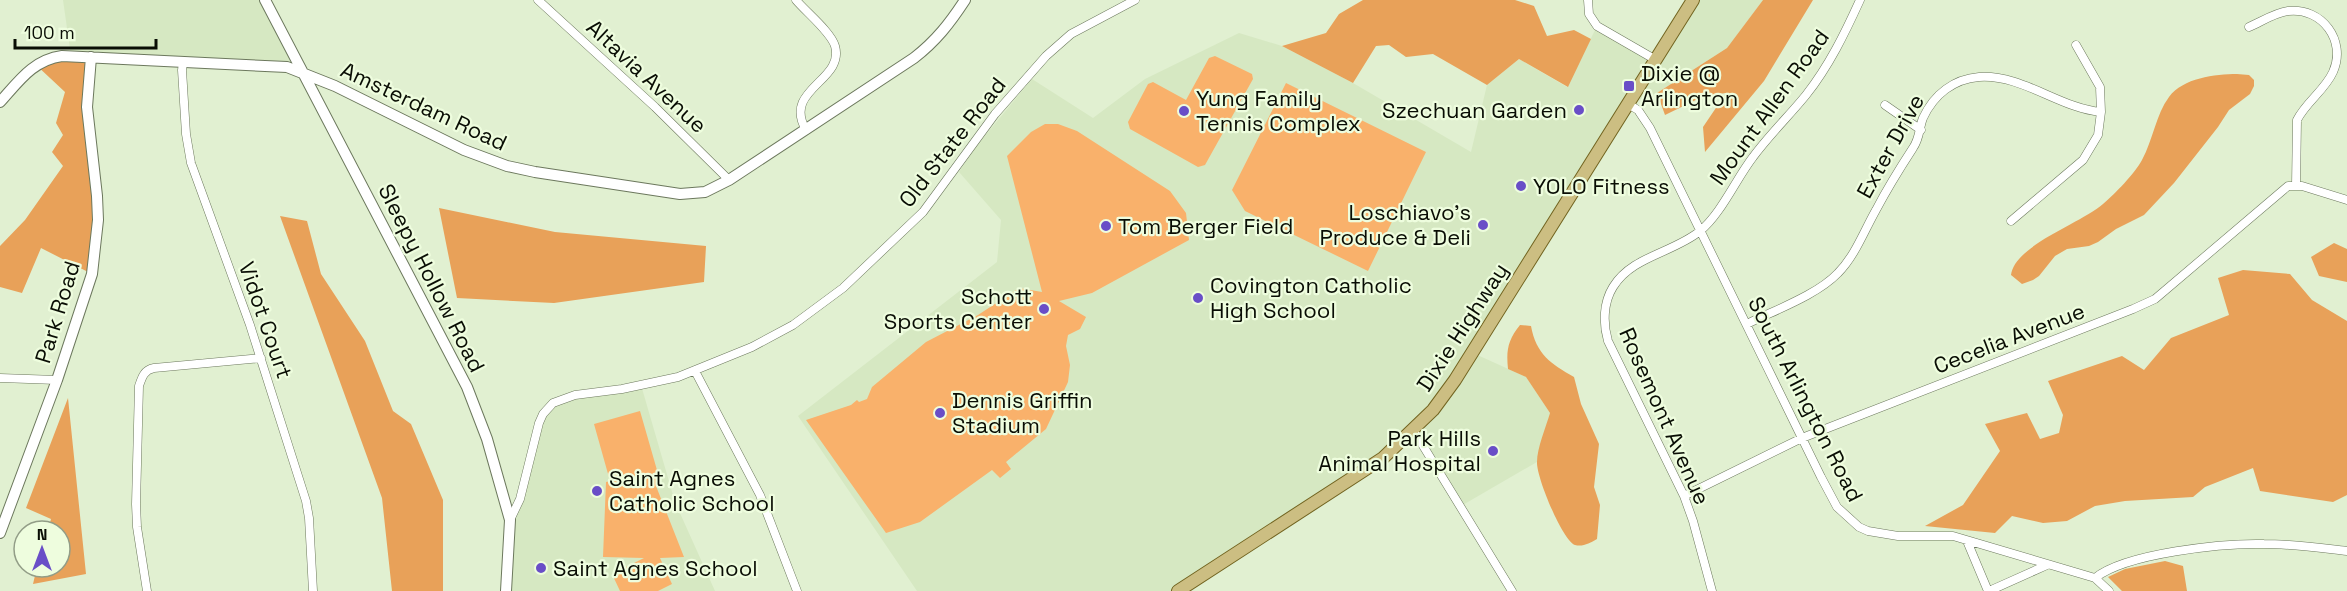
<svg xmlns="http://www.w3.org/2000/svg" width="2347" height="591" font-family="'Space Grotesk',sans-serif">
<rect width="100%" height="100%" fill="#e1f0d1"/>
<path fill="#d6e8c2" d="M63 0H265L304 74 287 67 71 56Z
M1693 0H1763L1727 48 1657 93 1628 104 1473 353 1526 377 1550 413 1537 462 1461 506 1414 431 1178 591H917L798 416 997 262 1001 220 959 172 974 149 1032 79 1093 118 1145 79 1239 33 1282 46 1353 83 1471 152 1487 85 1519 59 1567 87 1597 26 1656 60Z
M641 385 675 502 715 591H506L515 512 539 423 553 403Z"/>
<path fill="#f9b16b" d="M1215 56 1252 74 1253 79 1205 165 1198 167 1130 129 1128 122 1148 84 1153 82 1186 100 1209 58Z
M1286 83 1426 152 1368 271 1245 211 1232 190Z
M1045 124H1058L1077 131 1170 191 1186 213 1189 240 1092 293 1059 301 1086 317 1080 329 1068 335 1066 346 1070 365 1068 382 1046 429 1006 462 1011 469 1000 478 992 470 920 522 886 533 806 420 851 405 857 400 859 402 867 399 872 387 926 342 978 315 1019 288 1042 292 1007 156 1031 132Z
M640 411 661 484 656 486 684 557 660 558 672 584 658 591H620L612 574 644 558 603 557 606 482 610 481 594 424Z"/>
<path fill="#e8a159" d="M1363 0H1515L1534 6 1547 36 1574 30 1591 39 1568 87 1519 59 1487 85 1433 54 1406 57 1389 45 1376 46 1353 83 1282 46 1326 33 1339 14Z
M1763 0H1813L1764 81 1705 152 1703 127 1726 93 1704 96 1665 115 1657 93 1727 48Z
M91 57 88 83 97 196 92 274 41 248 22 293 0 287V246L25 220 63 166 52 152 63 135 56 123 65 92 35 64Z
M2237 74 2249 75 2254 80V86L2250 94 2229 110 2218 127 2174 183 2144 215 2116 229 2098 242 2089 246 2067 249 2055 256 2039 276 2033 280 2022 284 2011 275C2015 245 2080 224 2103 204 2115 194 2135 173 2142 160 2153 140 2156 114 2169 97 2183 78 2215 74 2237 74Z
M439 208 555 232 706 246 704 282 554 303 457 298Z
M280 216 307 221 321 274 365 341 393 411 411 424 443 500V591H392L382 498Z
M2334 243 2347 249V282L2319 276 2311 257Z
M2243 270 2290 274 2312 300 2347 321V495L2333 502 2260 491 2253 468 2205 487 2193 497 2125 501 2095 506 2067 521 2043 523 2012 516 1995 533 1925 526 1963 505 2000 451 1985 424 2027 413 2040 439 2059 433 2063 415 2048 381 2122 356 2144 370 2171 338 2229 315 2218 278Z
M1520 325 1531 326C1536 354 1551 364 1574 377L1581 404 1599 444 1594 487 1600 505 1597 539C1590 543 1583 547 1575 545 1562 540 1536 476 1537 462 1537 448 1546 427 1550 413L1526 377 1508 369C1506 350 1508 340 1520 325Z
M68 398 86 574 33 584 37 567H60V531H48L51 519 26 508Z
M2165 561 2183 566 2187 591H2122L2108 577 2125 569Z"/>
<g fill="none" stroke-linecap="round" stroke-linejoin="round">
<g stroke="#6c785d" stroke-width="9">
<path id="street" d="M538 0 655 107 729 180
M796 0C806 12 831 32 835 46 845 81 782 89 806 130
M1588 0 1589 14 1597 26 1656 60
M2249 27C2261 22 2274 13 2288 11 2322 7 2347 41 2333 72 2325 90 2306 102 2297 120L2296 186
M183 63 182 70 186 134 191 163 250 325 306 501 309 518 313 591
M1628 104 1638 110 1650 128 1821 477 1837 507 1859 527 1868 531 1898 536H1953L2095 578
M1885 105 1921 130
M2011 221 2083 160 2098 135 2101 112 2100 87 2076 45
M1747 324C1775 310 1817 295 1838 273 1855 256 1864 231 1876 210 1887 189 1900 168 1913 148 1920 138 1919 128 1923 118 1934 94 1954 79 1979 77 2022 74 2059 108 2101 112
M695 371 760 495 797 591
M0 378 57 380
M1414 431 1512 591
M1684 496 1802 438 2133 309 2155 299 2288 186H2302L2347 200
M510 520 520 499 539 423 543 414 553 403 575 395 622 389 678 377 752 347 793 325 843 288 923 212 995 114 1046 56 1071 34 1135 0
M1967 541 1988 591
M2095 578C2126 553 2224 543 2264 544 2292 544 2320 548 2347 551
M2095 578 2109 591
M147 591 137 527 136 504 139 386C142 377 144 370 154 368L261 358
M1712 591 1693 521 1684 496 1608 341C1603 324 1603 303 1613 287 1632 256 1673 253 1700 231 1721 214 1736 179 1753 157 1769 135 1789 116 1806 95 1829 66 1845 33 1860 0
M1989 591 2047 565"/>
</g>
<g stroke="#6c785d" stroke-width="12">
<path id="secondary" d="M265 0 467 387 487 439 510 520 506 591
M0 102C19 81 33 60 62 56L287 67 335 86 464 150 507 166 535 172 680 194 705 192 729 180 914 58C936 41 950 23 965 0
M0 533 57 380 92 274 98 220 97 196 87 107 91 57"/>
</g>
<g stroke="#726420" stroke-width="14">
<path id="primary" d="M1178 591 1383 458 1433 410 1455 380 1693 0"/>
</g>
<use href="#street" stroke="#fff" stroke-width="8"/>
<use href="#secondary" stroke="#fff" stroke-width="10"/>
<use href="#primary" stroke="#ccbe82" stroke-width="12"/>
</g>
<g fill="#694ec7" stroke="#eefdde" stroke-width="2">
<rect x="1623" y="80" width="12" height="12" rx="3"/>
<circle cx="1579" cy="110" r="6"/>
<circle cx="1184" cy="111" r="6"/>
<circle cx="1521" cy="186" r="6"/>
<circle cx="1483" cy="225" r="6"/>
<circle cx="1106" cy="226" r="6"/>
<circle cx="1198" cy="298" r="6"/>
<circle cx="1044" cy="309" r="6"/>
<circle cx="940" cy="413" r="6"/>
<circle cx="1493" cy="451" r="6"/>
<circle cx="597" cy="491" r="6"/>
<circle cx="541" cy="568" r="6"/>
</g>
<g text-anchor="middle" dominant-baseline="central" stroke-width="4.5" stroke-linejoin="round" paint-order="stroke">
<g font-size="22" fill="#090d04" stroke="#eefdde" text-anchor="start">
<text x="1641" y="73">Dixie @<tspan x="1641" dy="25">Arlington</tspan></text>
<text x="1196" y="98">Yung Family<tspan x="1196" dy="25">Tennis Complex</tspan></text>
<text x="1567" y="110" text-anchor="end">Szechuan Garden</text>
<text x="1533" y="186">YOLO Fitness</text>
<text x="1471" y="212" text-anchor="end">Loschiavo's<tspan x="1471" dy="25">Produce &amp; Deli</tspan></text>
<text x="1118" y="226">Tom Berger Field</text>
<text x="1210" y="285">Covington Catholic<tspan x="1210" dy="25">High School</tspan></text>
<text x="1032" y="296" text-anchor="end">Schott<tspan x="1032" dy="25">Sports Center</tspan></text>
<text x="952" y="400">Dennis Griffin<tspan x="952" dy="25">Stadium</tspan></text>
<text x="1481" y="438" text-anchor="end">Park Hills<tspan x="1481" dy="25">Animal Hospital</tspan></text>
<text x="609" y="478">Saint Agnes<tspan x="609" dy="25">Catholic School</tspan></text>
<text x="553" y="568">Saint Agnes School</text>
</g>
<g font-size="22" fill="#090d04" stroke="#eefdde">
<text transform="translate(647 76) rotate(43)">Altavia Avenue</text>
<text transform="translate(424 106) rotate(25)">Amsterdam Road</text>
<text transform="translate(1769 107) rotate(-54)">Mount Allen Road</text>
<text transform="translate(952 142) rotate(-52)">Old State Road</text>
<text transform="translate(1890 146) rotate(-61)">Exter Drive</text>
<text transform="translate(432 278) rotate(63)">Sleepy Hollow Road</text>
<text transform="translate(57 312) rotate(-73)">Park Road</text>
<text transform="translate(266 320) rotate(71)">Vidot Court</text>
<text transform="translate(1462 327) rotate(-57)">Dixie Highway</text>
<text transform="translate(2009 338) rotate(-21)">Cecelia Avenue</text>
<text transform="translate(1806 399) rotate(63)">South Arlington Road</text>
<text transform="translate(1665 416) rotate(66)">Rosemont Avenue</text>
</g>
</g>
<g transform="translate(42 549)"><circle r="28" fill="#eefdde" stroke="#929d87" stroke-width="1.5"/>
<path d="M0-4.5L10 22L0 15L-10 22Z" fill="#694ec7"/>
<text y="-9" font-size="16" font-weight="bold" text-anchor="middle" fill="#090d04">N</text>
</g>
<path d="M15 39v9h141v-9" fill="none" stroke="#090d04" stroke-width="3"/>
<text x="24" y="39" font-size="18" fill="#090d04" stroke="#eefdde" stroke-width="4.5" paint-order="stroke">100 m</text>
</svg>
